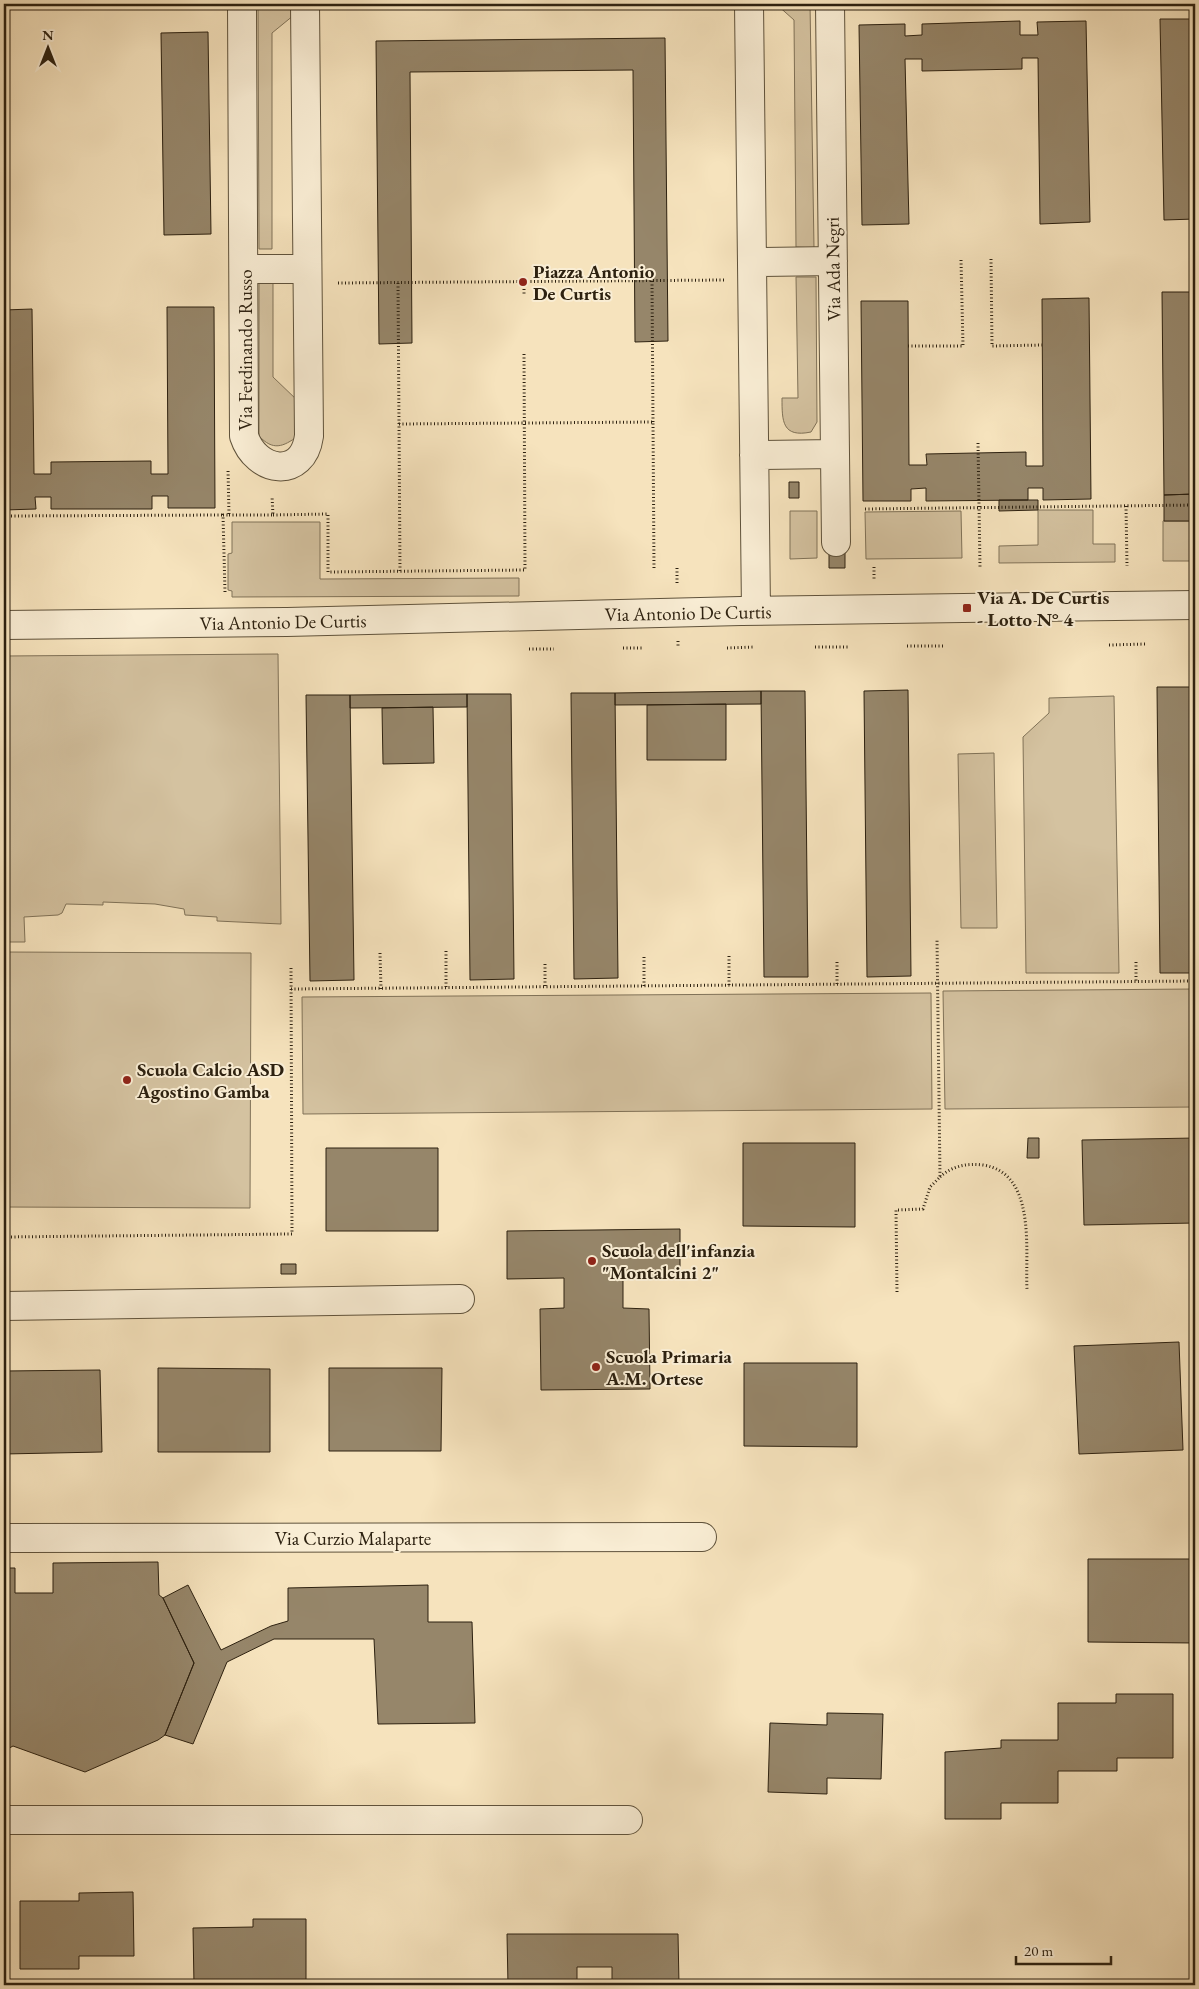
<svg xmlns="http://www.w3.org/2000/svg" width="1199" height="1989" font-family="'EB Garamond',serif">
<rect width="100%" height="100%" fill="#f6e3bd"/>
<filter id="stains"><feTurbulence type="fractalNoise" baseFrequency=".004" numOctaves="4"/><feColorMatrix values="0 0 0 0 .2 0 0 0 0 .09 0 0 0 0 .02 0 0 0 .5 -.17"/></filter>
<radialGradient id="worn" r=".72"><stop offset=".6" stop-color="#630" stop-opacity="0"/><stop offset="1" stop-color="#630" stop-opacity=".3"/></radialGradient>
<path fill="#d4c2a0" stroke="#807258" d="M258 4H294V15L272 33V249H259Z
M776 4H810L814 248 796 247 794 20Z
M796 277H816L817 422 811 432C782 438 782 421 782 398H798Z
M259 280H273V377L298 401V436C283 447 273 451 259 436Z
M1038 510H1093V544H1115V562L999 563V546L1038 545Z
M790 511H817V558L790 559Z
M961 511 962 558 866 559 865 512Z
M1163 521H1195V561H1163Z
M232 522H320V579L519 578V596L232 597V591L228 590V554L232 553Z
M278 654 281 924 217 921V917L185 915 184 909 155 904 103 902V905L66 904 62 913 58 915 24 917 25 942H4V656Z
M1114 696 1119 973H1026L1023 737 1049 713V698Z
M994 753 997 928H961L958 754Z
M4 952 251 953 250 1208 4 1207Z
M1195 989V1107L945 1109 943 991Z
M931 993 932 1109 303 1114 302 997Z"/>
<path fill="#96866a" stroke="#2d2110" d="M1160 19H1195V219L1164 220Z
M1020 21V35H1038L1037 22 1086 21 1090 222 1040 224 1038 58H1022V69L922 71V59H905L909 224 862 225 859 25 905 24V36L922 35V24Z
M208 32 211 234 164 235 161 33Z
M665 38 668 341 635 342 633 70 410 72 412 343 379 344 376 41Z
M1162 292H1195V494L1164 495Z
M1089 298 1091 499 1043 500V488H1028V500L926 501V488L911 489V501H863L861 301H908L909 465H927L926 454 1026 452V466H1043L1042 299Z
M167 307H214L215 508H168V496H152V509H51V497H35L36 509 4 510V310L32 309 34 474H51V462L151 461V474H168Z
M789 482H799V498H789Z
M1195 494V521H1164V495Z
M999 500H1038V510L999 511Z
M829 548H845V568H829Z
M1157 687H1195V973H1160Z
M908 690 911 976 867 977 864 691Z
M761 691V704L615 705V693Z
M761 691H805L808 977H764Z
M571 693H615L618 978 574 979Z
M467 694V707L350 708V695Z
M467 694H511L514 979 470 980Z
M306 695H350L354 980 310 981Z
M726 704V760H647V705Z
M433 707 434 763 383 764 382 708Z
M1028 1138H1039V1158H1027Z
M1195 1138V1223L1084 1225 1082 1140Z
M743 1143H855V1227L743 1226Z
M326 1148H438V1231H326Z
M680 1229V1278L623 1279V1308L649 1309 650 1389 541 1390 540 1309 564 1308V1278L507 1279V1231Z
M281 1264H296V1274H281Z
M1179 1342 1183 1450 1079 1454 1074 1346Z
M744 1363H857V1447L744 1446Z
M158 1368 270 1369V1452H158Z
M329 1368H442L441 1451H329Z
M100 1370 102 1452 4 1454V1371Z
M1088 1559H1195V1643L1088 1642Z
M158 1562 159 1595 163 1598 194 1663 165 1735 158 1740 85 1772 13 1746 4 1751V1568H15V1593H53V1563Z
M188 1585 221 1650 271 1626 288 1621V1588L428 1585V1622H472L475 1723 378 1724 374 1639H274L227 1662 193 1744 165 1735 194 1663 163 1598Z
M1116 1694H1173V1758H1117V1771H1058V1803H1001V1819H945V1752L1001 1748V1740H1058V1703H1116Z
M827 1713 883 1714 881 1779 827 1778V1794L768 1792 770 1723 827 1725Z
M133 1892 134 1956H79V1969H20V1901H79V1893Z
M253 1919H306V1983L194 1985 193 1928 253 1927Z
M507 1934H678L679 1985H612V1967H577V1985H508Z"/>
<g fill="none" stroke-linecap="round" stroke-linejoin="round">
<g stroke="#5f523b" stroke-width="30">
<path id="minor" d="M242 4 244 436C256 473 303 480 309 436L305 4
M749 4 756 611
M752 262 833 261
M244 269H307
M835 454 836 542
M754 455 835 454 830 4
M4 625 287 622 741 611 1195 605
M4 1306 460 1299
M4 1538 702 1537
M4 1820H628"/>
</g>
<path stroke="#2d2110" stroke-width="3" stroke-dasharray="1 2.5" stroke-linecap="butt" d="M991 259 992 346 1042 345
M652 281 653 422
M524 282V294
M338 283 724 280
M398 283 399 424
M908 346H963L961 260
M978 443 980 567
M1126 506 1127 566
M865 509 1195 505
M229 515H273L272 496
M273 515 328 514V572L525 570 524 353
M4 516 223 515
M874 567V581
M677 568V583
M400 571 399 424 653 422 654 569
M225 592 223 515H229L228 469
M678 641V648
M1109 645 1146 644
M907 646H943
M815 647H850
M623 648H644
M727 648 755 647
M529 649H554
M446 951V988
M380 953 381 989
M729 956V985
M644 957V986
M837 962V984
M1136 962V981
M545 964V987
M291 989 1195 981
M940 1177C952 1166 967 1163 983 1165 1037 1173 1025 1251 1027 1290
M4 1237 292 1234 291 968
M897 1292 896 1210 923 1209 930 1187 940 1177 937 939"/>
<use href="#minor" stroke="#f9edd4" stroke-width="28"/>
</g>
<g fill="#8f2418" stroke="#f9edd4" stroke-width="2">
<circle cx="523" cy="282" r="5"/>
<rect x="962" y="603" width="10" height="10" rx="2.5"/>
<circle cx="127" cy="1080" r="5"/>
<circle cx="592" cy="1261" r="5"/>
<circle cx="596" cy="1367" r="5"/>
</g>
<g text-anchor="middle" dominant-baseline="central" stroke-width="4" stroke-linejoin="round" paint-order="stroke">
<g font-size="19" fill="#2d2110" stroke="#f9edd4">
<text transform="translate(833 269) rotate(-91)">Via Ada Negri</text>
<text transform="translate(245 350) rotate(-90)">Via Ferdinando Russo</text>
<text transform="translate(688 613) rotate(-1)">Via Antonio De Curtis</text>
<text transform="translate(283 622) rotate(-1)">Via Antonio De Curtis</text>
<text x="353" y="1538">Via Curzio Malaparte</text>
</g>
<g font-size="19" font-weight="bold" fill="#2d2110" stroke="#f9edd4" text-anchor="start">
<text x="533" y="271">Piazza Antonio<tspan x="533" dy="22">De Curtis</tspan></text>
<text x="977" y="597">Via A. De Curtis<tspan x="977" dy="22">- Lotto N° 4</tspan></text>
<text x="137" y="1069">Scuola Calcio ASD<tspan x="137" dy="22">Agostino Gamba</tspan></text>
<text x="602" y="1250">Scuola dell'infanzia<tspan x="602" dy="22">"Montalcini 2"</tspan></text>
<text x="606" y="1356">Scuola Primaria<tspan x="606" dy="22">A.M. Ortese</tspan></text>
</g>
</g>
<rect width="1199" height="1989" fill="none" stroke="#f6e3bd" stroke-width="20"/>
<rect x="5" y="5" width="1189" height="1979" fill="none" stroke="#2d2110" stroke-width="2.5"/>
<rect x="10" y="10" width="1179" height="1969" fill="none" stroke="#2d2110"/>
<g transform="translate(48 48)" stroke="#f9edd4" stroke-width="4" paint-order="stroke">
<path d="M0-4L9 19L0 12L-9 19Z" fill="#2d2110"/>
<text y="-8" font-size="14" font-weight="bold" text-anchor="middle" fill="#2d2110">N</text>
</g>
<path d="M1016 1956v8h95v-8" fill="none" stroke="#2d2110" stroke-width="2.5"/>
<text x="1024" y="1956" font-size="15" fill="#2d2110" stroke="#f9edd4" stroke-width="4" paint-order="stroke">20 m</text>
<rect width="100%" height="100%" filter="url(#stains)"/>
<rect width="100%" height="100%" fill="url(#worn)"/>
</svg>
